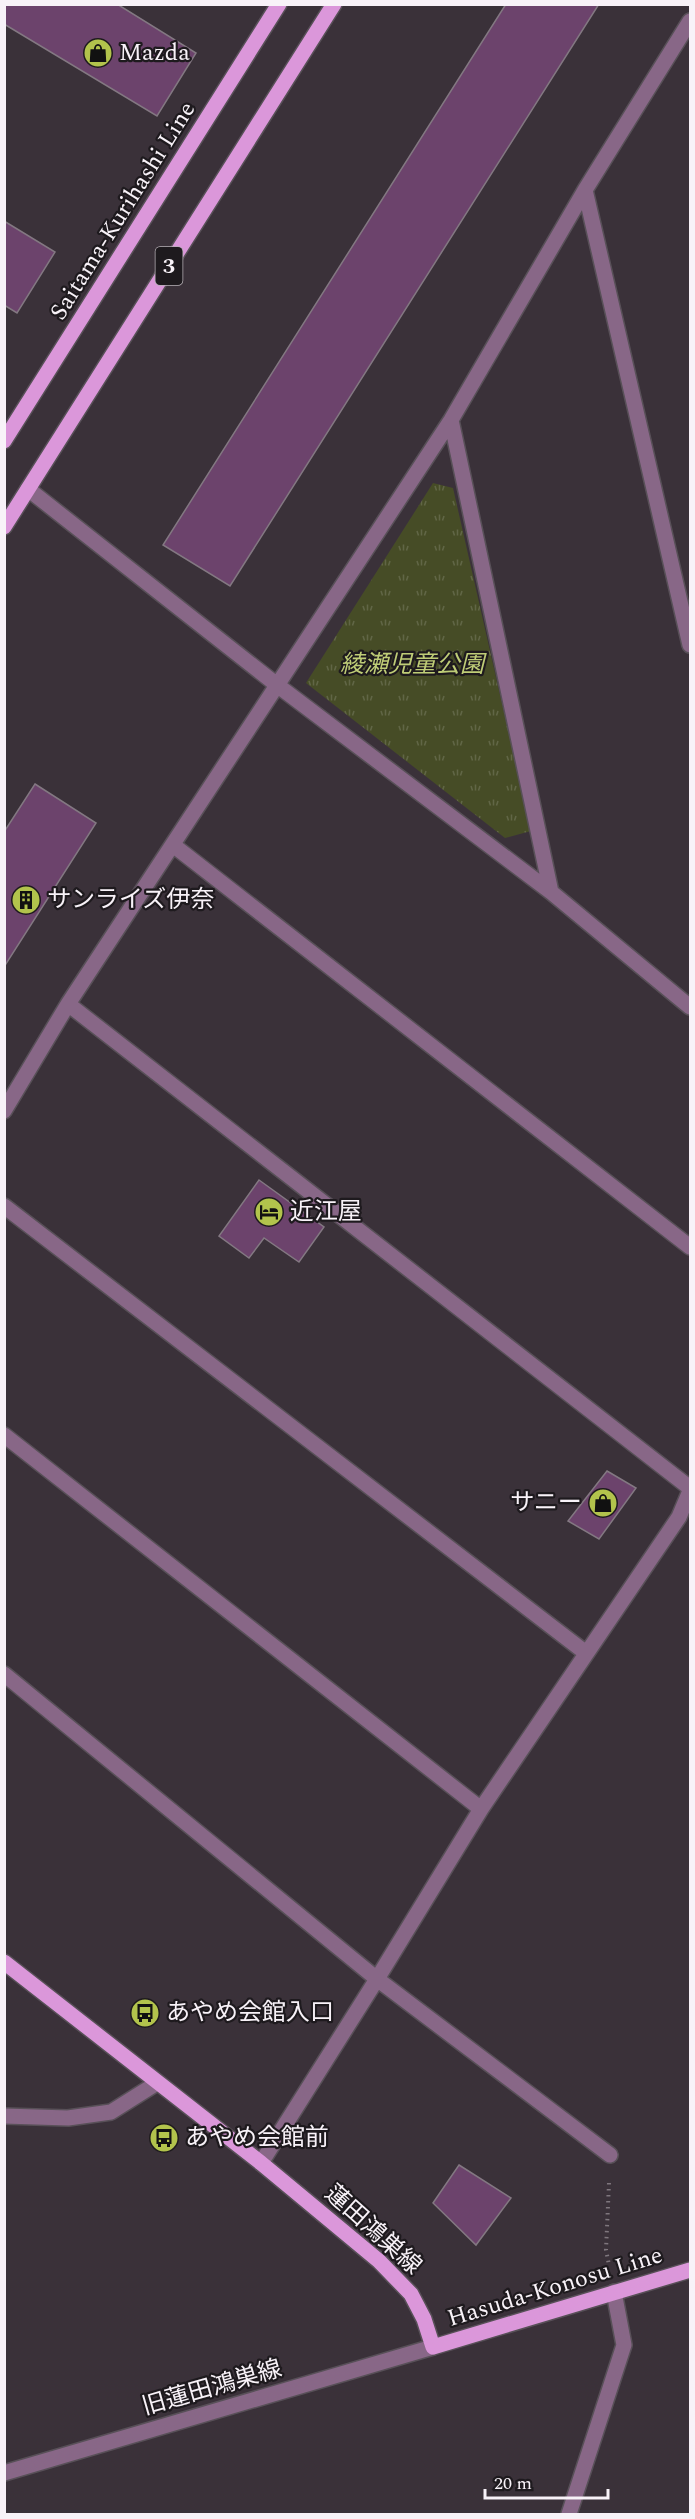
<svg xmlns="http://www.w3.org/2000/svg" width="695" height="2519" font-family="Spectral,'Noto Sans JP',serif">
<defs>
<pattern id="park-tufts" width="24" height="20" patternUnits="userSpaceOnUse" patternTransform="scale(1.5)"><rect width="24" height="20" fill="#464c26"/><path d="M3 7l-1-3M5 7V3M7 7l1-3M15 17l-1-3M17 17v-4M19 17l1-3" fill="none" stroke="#616646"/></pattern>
</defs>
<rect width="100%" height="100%" fill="#3a3139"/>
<path fill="url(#park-tufts)" d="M433 483 453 488 531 831 505 838 306 683Z"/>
<path fill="#6c436c" stroke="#837882" stroke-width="1.5" d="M4 4H117L196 53 157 116 4 24Z
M506 4H599L230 586 163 545Z
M4 221 55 252 17 313 4 305Z
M35 784 96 823 4 967V832Z
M259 1180 324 1227 299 1262 264 1238 249 1258 219 1236Z
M607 1471 636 1488 599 1539 568 1521Z
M459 2165 511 2198 476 2245 433 2203Z"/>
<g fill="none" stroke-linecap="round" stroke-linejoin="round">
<g stroke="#585058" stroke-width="18">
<path id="minor" d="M585 190 690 645
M451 420 551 892
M28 489 277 685 551 892 690 1007
M173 845 690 1247
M68 1004 690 1488
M4 1111 68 1004 451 420 585 190 690 21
M4 1206 586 1653
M4 1435 481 1809
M4 1674 377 1979 610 2155
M4 2116 68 2118 111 2112 157 2083
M261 2163 377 1979 481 1809 679 1517 690 1491
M4 2473 433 2347
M569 2514 624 2345 614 2292"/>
</g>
<g stroke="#585058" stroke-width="18">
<path id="major" d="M4 441 279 4
M4 527 334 4
M4 1962 261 2163 379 2261 411 2294 424 2319 433 2347 690 2270"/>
</g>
<path stroke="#7f777e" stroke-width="4" stroke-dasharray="1.5 4.5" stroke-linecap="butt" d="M609 2183 606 2250 609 2265"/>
<use href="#minor" stroke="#886787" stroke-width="15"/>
<use href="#major" stroke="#db97da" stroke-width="15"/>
</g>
<defs>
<g id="shop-disc" transform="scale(1.5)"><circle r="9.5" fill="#b2c34c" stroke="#1e1a1e"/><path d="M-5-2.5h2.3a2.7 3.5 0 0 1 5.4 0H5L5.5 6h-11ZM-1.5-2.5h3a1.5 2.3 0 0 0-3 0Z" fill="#111"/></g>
<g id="building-disc" transform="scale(1.5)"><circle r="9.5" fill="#b2c34c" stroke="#1e1a1e"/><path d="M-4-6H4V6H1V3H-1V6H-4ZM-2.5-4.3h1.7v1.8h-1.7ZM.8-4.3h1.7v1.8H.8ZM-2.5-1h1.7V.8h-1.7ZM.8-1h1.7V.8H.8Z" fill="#111"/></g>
<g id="hotel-disc" transform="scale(1.5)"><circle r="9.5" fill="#b2c34c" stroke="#1e1a1e"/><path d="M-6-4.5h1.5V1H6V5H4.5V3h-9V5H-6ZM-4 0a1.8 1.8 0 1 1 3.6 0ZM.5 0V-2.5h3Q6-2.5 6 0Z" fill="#111"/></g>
<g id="bus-disc" transform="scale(1.5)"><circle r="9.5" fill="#b2c34c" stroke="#1e1a1e"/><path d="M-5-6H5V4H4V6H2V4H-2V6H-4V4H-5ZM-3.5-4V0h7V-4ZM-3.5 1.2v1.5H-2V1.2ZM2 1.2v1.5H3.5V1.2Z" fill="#111"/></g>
</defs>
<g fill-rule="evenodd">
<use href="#shop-disc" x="98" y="53"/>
<use href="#building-disc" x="26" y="900"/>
<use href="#hotel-disc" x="269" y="1212"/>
<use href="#shop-disc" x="603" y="1503"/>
<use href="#bus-disc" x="145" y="2013"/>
<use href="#bus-disc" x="164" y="2138"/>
</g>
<g text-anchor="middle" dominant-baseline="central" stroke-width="4.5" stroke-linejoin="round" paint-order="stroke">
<rect fill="#1e1a1e" stroke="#b7b1b7" stroke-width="1.5" x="155.5" y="247" width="27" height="38" rx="4.5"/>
<g font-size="22" font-weight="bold" fill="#f8f2f8">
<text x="169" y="266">3</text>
</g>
<g font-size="24" fill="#f8f2f8" stroke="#1e1a1e" text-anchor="start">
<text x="119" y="53">Mazda</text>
<text x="47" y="900">サンライズ伊奈</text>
<text x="290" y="1212">近江屋</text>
<text x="582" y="1503" text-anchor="end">サニー</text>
<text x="166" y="2013">あやめ会館入口</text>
<text x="185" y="2138">あやめ会館前</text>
</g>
<g font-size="24" fill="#f8f2f8" stroke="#1e1a1e">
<text transform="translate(123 211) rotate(-58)">Saitama-Kurihashi Line</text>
<text transform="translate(373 2230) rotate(42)">蓮田鴻巣線</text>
<text transform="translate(555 2287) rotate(-17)">Hasuda-Konosu Line</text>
<text transform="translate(212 2388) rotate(-16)">旧蓮田鴻巣線</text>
</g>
<g font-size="24" font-style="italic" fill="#bfcd77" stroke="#1e1a1e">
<text x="412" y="665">綾瀬児童公園</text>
</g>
</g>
<rect width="695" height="2519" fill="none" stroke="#f8f2f8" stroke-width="12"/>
<path d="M485 2489v9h123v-9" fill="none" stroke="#f8f2f8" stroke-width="3"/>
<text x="494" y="2489" font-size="18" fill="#f8f2f8" stroke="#1e1a1e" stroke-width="4.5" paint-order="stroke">20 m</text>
</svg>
